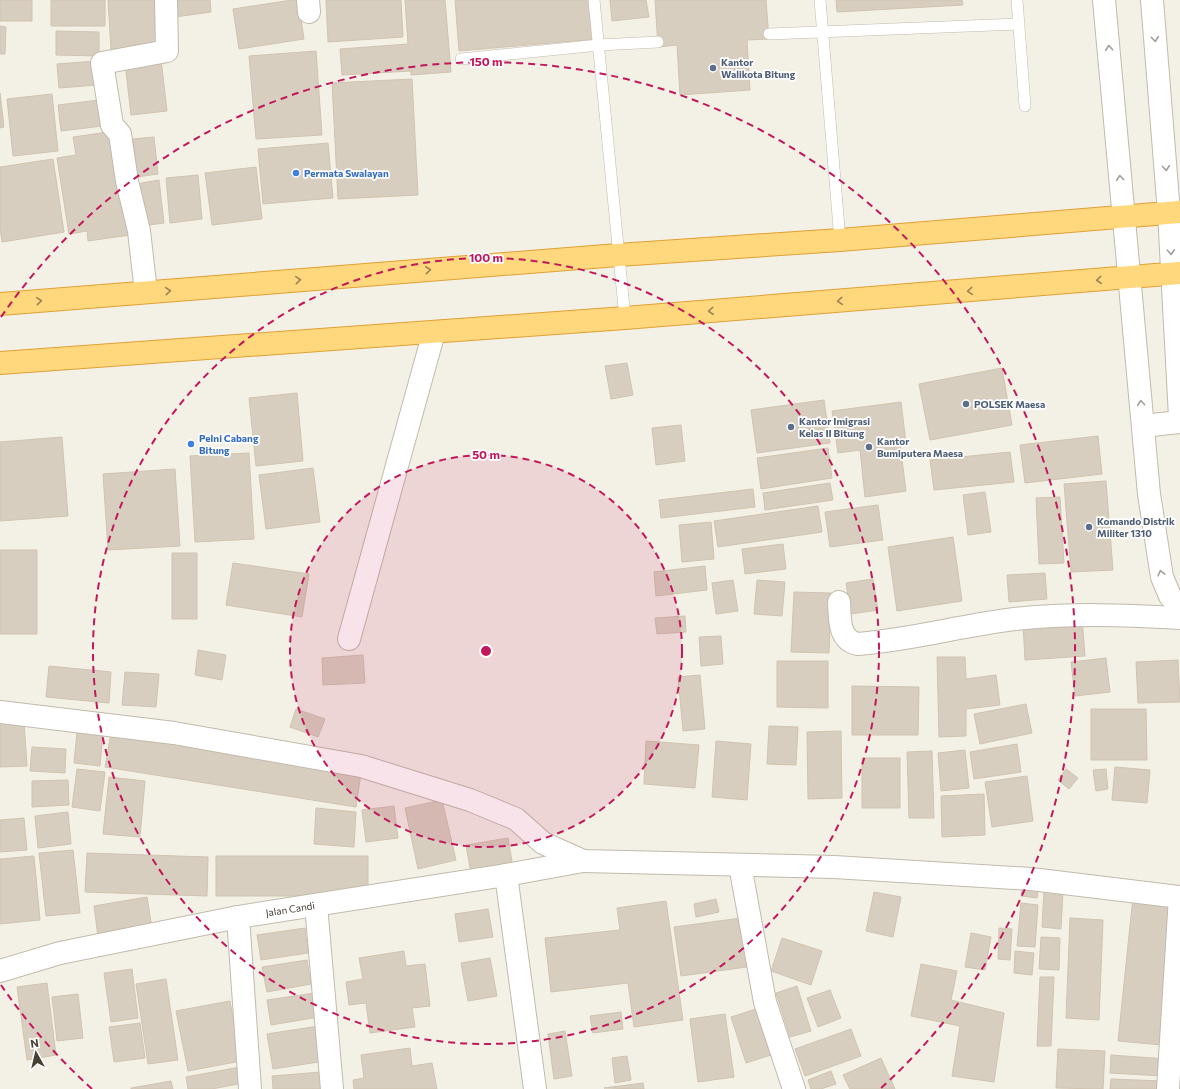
<svg xmlns="http://www.w3.org/2000/svg" width="1180" height="1089" font-family="Commissioner,sans-serif">
<rect width="100%" height="100%" fill="#f3f0e6"/>
<path fill="#d8cebf" stroke="#d0c3af" d="M0 0H32V21H0Z
M51 0H105V26H51Z
M108 0H162L160 48 111 50Z
M173 0H210L211 12 175 17Z
M292 0H298L304 39 239 49 233 9Z
M326 0H401L403 37 328 42Z
M405 0H445L451 72 411 75V71L342 75 340 49 408 44Z
M455 0H593L597 39 459 51Z
M610 0H646L649 17 612 21Z
M655 0H766L769 39 747 40 750 90 680 95 677 45 658 47Z
M836 0H962L963 5 837 12Z
M0 26 6 27 5 54H0Z
M56 31 99 32V56L56 55Z
M316 51 322 135 256 139 249 56Z
M161 59 167 111 131 115 125 63Z
M96 61 97 85 59 88 57 64Z
M412 79 418 195 338 199 332 83Z
M0 93 4 127 0 128Z
M52 94 58 151 13 156 7 99Z
M99 100 102 126 61 131 58 105Z
M115 131 130 235 88 241 87 231 69 234 57 158 76 155 73 137Z
M154 137 158 174 137 177 133 139Z
M328 143 333 198 263 204 258 149Z
M53 159 64 232 2 242 0 228V167Z
M256 167 262 219 212 225 205 173Z
M198 175 202 219 170 223 166 178Z
M159 180 164 223 141 226 136 184Z
M627 363 633 395 611 399 605 366Z
M1002 368 1012 425 930 440 919 384Z
M297 393 303 461 256 466 249 398Z
M824 400 830 443 757 453 751 410Z
M901 402 906 443 900 444 906 491 865 497 860 450 838 453 832 411Z
M681 425 685 461 656 465 652 428Z
M1098 436 1102 474 1025 483 1020 445Z
M62 437 68 516 0 521V442Z
M828 448 832 478 761 489 757 458Z
M1010 452 1014 482 934 490 930 460Z
M249 453 254 539 195 542 190 456Z
M313 468 320 522 266 529 259 475Z
M175 469 180 546 108 550 103 474Z
M1106 481 1113 570 1071 572 1064 484Z
M830 483 833 500 765 510 763 493Z
M753 489 755 507 661 518 659 500Z
M985 492 991 532 968 535 963 495Z
M1060 497 1064 563 1039 564 1036 498Z
M878 505 883 540 830 547 825 512Z
M818 506 822 532 718 547 714 521Z
M711 522 714 559 682 562 679 525Z
M953 537 962 601 897 611 888 547Z
M783 544 786 569 745 574 742 549Z
M0 550H37V634H0Z
M172 553H197V619H172Z
M233 563 309 574 302 617 226 605Z
M705 566 707 590 656 596 654 572Z
M1045 573 1047 599 1009 602 1007 575Z
M873 579 878 610 851 614 846 583Z
M733 580 738 611 716 614 712 583Z
M757 580 785 582 782 616 754 614Z
M794 592 831 593 829 653 791 652Z
M685 616 686 632 657 634 655 618Z
M1082 619 1085 656 1025 660 1023 624Z
M721 636 723 664 701 666 699 637Z
M198 650 226 655 222 680 195 675Z
M363 655 365 683 323 685 322 658Z
M937 657H965L966 679 996 675 1000 705 966 709V736L939 737Z
M1106 658 1110 692 1075 696 1071 662Z
M1178 660 1180 702 1138 703 1136 662Z
M777 661H828V708L777 707Z
M49 666 111 672 109 703 46 697Z
M125 672 159 674 156 707 122 705Z
M700 675 705 729 683 731 678 677Z
M852 686 919 687 918 735H852Z
M1026 704 1032 733 980 744 974 714Z
M296 709 325 719 318 737 290 727Z
M1091 709H1146L1147 760H1091Z
M24 722 27 766 0 767V723Z
M769 726 798 727 796 765 767 764Z
M112 727 362 767 356 807 105 767Z
M841 731 842 798 808 799 807 732Z
M77 732 103 734 100 766 74 763Z
M646 741 699 745 695 788 644 784Z
M716 741 751 744 747 800 712 797Z
M1017 744 1021 772 974 779 970 752Z
M32 747 66 749 65 773 30 771Z
M965 750 969 788 941 791 938 753Z
M932 751 934 818H909L907 752Z
M862 758H900V808H862Z
M1115 767 1150 770 1147 803 1112 800Z
M77 769 105 772 100 811 72 807Z
M1066 769 1078 778 1069 789 1058 780Z
M1106 769 1108 789 1096 791 1093 770Z
M1027 776 1033 821 992 827 985 782Z
M109 777 145 781 140 837 103 834Z
M68 780 69 805 32 807V781Z
M984 794 985 835 942 837 941 796Z
M442 800 456 860 418 869 405 808Z
M394 806 398 838 366 842 362 810Z
M316 808 356 812 354 847 314 844Z
M68 812 71 844 38 848 35 816Z
M24 818 27 850 0 852V820Z
M508 838 514 873 472 879 466 845Z
M73 850 80 913 46 916 39 853Z
M87 853 208 857 207 896 85 892Z
M34 856 40 920 0 924V859Z
M216 856H368V896H216Z
M1023 883 1039 885 1037 898 1021 896Z
M1044 890 1063 891 1061 929 1042 927Z
M874 892 901 897 893 937 866 931Z
M147 897 152 928 98 937 94 906Z
M1133 897 1177 901 1162 1045 1118 1041Z
M716 899 719 912 696 917 694 904Z
M666 901 683 1020 634 1027 628 983 551 992 545 938 620 930 617 908Z
M1021 903 1038 905 1035 947 1017 946Z
M488 909 493 937 459 942 455 914Z
M741 918 747 967 681 976 674 927Z
M1070 918 1103 920 1099 1020 1066 1018Z
M305 928 308 953 261 960 257 935Z
M999 928 1012 929 1010 960 998 959Z
M971 933 991 937 985 970 965 967Z
M1041 937 1060 938 1059 970 1039 969Z
M782 938 822 951 811 985 771 971Z
M404 951 406 966 425 964 430 1006 412 1008 415 1027 370 1033 366 1003 349 1005 346 982 363 979 359 958Z
M1015 951 1034 953 1032 975 1014 973Z
M490 958 497 996 468 1001 461 963Z
M307 960 311 984 267 992 262 967Z
M921 964 957 971 951 1000 1004 1013 994 1082 952 1076 960 1026 911 1016Z
M132 969 138 1018 111 1022 104 973Z
M1040 977H1054L1051 1046H1037Z
M166 979 178 1060 148 1064 136 984Z
M47 983 56 1055 27 1060 17 987Z
M797 986 811 1031 790 1037 776 993Z
M830 990 841 1018 818 1027 807 998Z
M315 993 319 1017 271 1025 267 1000Z
M78 994 83 1038 57 1041 52 997Z
M230 1001 241 1061 188 1071 176 1011Z
M756 1009 771 1055 746 1063 731 1017Z
M621 1012 623 1029 593 1033 590 1016Z
M725 1014 734 1077 698 1082 690 1019Z
M140 1023 145 1058 114 1062 109 1027Z
M319 1026 325 1061 273 1069 267 1034Z
M851 1029 861 1056 805 1076 795 1049Z
M565 1031 572 1076 554 1079 548 1034Z
M410 1048 412 1066 432 1063 437 1089H354L353 1080 364 1078 361 1055Z
M1058 1049 1105 1051 1103 1089 1056 1088Z
M1111 1055 1166 1059 1164 1076 1110 1073Z
M627 1056 631 1080 615 1083 612 1058Z
M881 1058 895 1089H850L843 1075Z
M240 1067 243 1083 212 1089H188L186 1077Z
M831 1071 836 1084 821 1089H811L808 1080Z
M321 1072 323 1089H273L272 1076Z
M1111 1079 1163 1081 1162 1089H1110Z
M171 1081 173 1089H131V1088Z
M643 1083 644 1089 604 1088Z"/>
<g fill="none" stroke-linecap="round" stroke-linejoin="round">
<g stroke="#c2baac" stroke-width="12">
<path id="service" d="M594 0 625 318
M820 0 840 240
M1017 0 1025 106
M769 34 1019 24
M461 59 599 45 658 42"/>
</g>
<g stroke="#c2baac" stroke-width="24">
<g id="minor">
<path d="M308 0 309 12"/>
<path d="M1104 0 1149 494 1162 577 1170 596 1180 607"/>
<path d="M1152 0 1169 213 1180 417"/>
<path d="M146 292 139 231 127 181 120 134 112 125 102 63 167 51 166 0"/>
<path d="M1143 426 1180 422"/>
<path d="M839 602C840 618 838 640 858 644 911 640 963 625 1015 619 1070 613 1125 615 1180 618"/>
<path d="M349 639 434 332"/>
<path d="M0 712 174 733 361 766 470 800 516 819 543 843 583 861 834 867 1031 879 1180 897"/>
<path d="M740 865 765 1002 794 1089"/>
<path d="M506 875 535 1089"/>
<path d="M316 905 332 1089"/>
<path d="M238 917 250 1089"/>
<path id="s1" d="M0 971 60 953 238 917 506 875 583 861"/>
<path d="M1168 1089 1180 897"/>
</g>
</g>
<g stroke="#e0a134" stroke-width="24">
<path id="trunk" d="M0 304 618 255 840 240 1180 212
M0 363 625 318 1180 273"/>
</g>
<use href="#service" stroke="#fff" stroke-width="11"/>
<use href="#minor" stroke="#fff" stroke-width="22"/>
<use href="#trunk" stroke="#ffd77d" stroke-width="22"/>
</g>
<defs><path id="oneway-chevron" d="M-2-3.5L2.5 0L-2 3.5" fill="none" stroke-width="1.6" stroke-linecap="round" stroke-linejoin="round"/></defs>
<g stroke="#a3a09a">
<use href="#oneway-chevron" transform="translate(1155 39) rotate(85)"/>
<use href="#oneway-chevron" transform="translate(1109 48) rotate(-95)"/>
<use href="#oneway-chevron" transform="translate(1166 168) rotate(85)"/>
<use href="#oneway-chevron" transform="translate(1120 178) rotate(-95)"/>
<use href="#oneway-chevron" transform="translate(1171 252) rotate(87)"/>
<use href="#oneway-chevron" transform="translate(1141 403) rotate(-95)"/>
<use href="#oneway-chevron" transform="translate(1161 573) rotate(-104)"/>
</g>
<g stroke="#9a8455">
<use href="#oneway-chevron" transform="translate(428 270) rotate(-5)"/>
<use href="#oneway-chevron" transform="translate(298 280) rotate(-5)"/>
<use href="#oneway-chevron" transform="translate(1099 280) rotate(175)"/>
<use href="#oneway-chevron" transform="translate(168 291) rotate(-5)"/>
<use href="#oneway-chevron" transform="translate(970 291) rotate(175)"/>
<use href="#oneway-chevron" transform="translate(39 301) rotate(-5)"/>
<use href="#oneway-chevron" transform="translate(840 301) rotate(175)"/>
<use href="#oneway-chevron" transform="translate(711 311) rotate(175)"/>
</g>
<circle cx="486" cy="651" r="196" fill="#c2185b" fill-opacity=".12"/>
<g fill="none" stroke="#c2185b" stroke-width="2" stroke-dasharray="7 5">
<circle cx="486" cy="651" r="196"/>
<circle cx="486" cy="651" r="393"/>
<path d="M92 1089A589 589 0 0 1 1 985M1 317A589 589 0 1 1 880 1089"/>
</g>
<g fill="#5c6f8a" stroke="#fff" stroke-width="1.5">
<circle cx="713" cy="68" r="4"/>
<circle cx="966" cy="404" r="4"/>
<circle cx="791" cy="427" r="4"/>
<circle cx="869" cy="447" r="4"/>
<circle cx="1089" cy="527" r="4"/>
</g>
<g fill="#3f7fe0" stroke="#fff" stroke-width="1.5">
<circle cx="296" cy="173" r="4"/>
<circle cx="191" cy="444" r="4"/>
</g>
<g text-anchor="middle" dominant-baseline="central" stroke-width="3.5" stroke-linejoin="round" paint-order="stroke">
<g font-size="10" font-weight="bold" fill="#4e5e75" stroke="#fff" text-anchor="start">
<text x="721" y="62">Kantor<tspan x="721" dy="12">Walikota Bitung</tspan></text>
<text x="974" y="404">POLSEK Maesa</text>
<text x="799" y="421">Kantor Imigrasi<tspan x="799" dy="12">Kelas II Bitung</tspan></text>
<text x="877" y="441">Kantor<tspan x="877" dy="12">Bumiputera Maesa</tspan></text>
<text x="1097" y="521">Komando Distrik<tspan x="1097" dy="12">Militer 1310</tspan></text>
</g>
<g font-size="10" font-weight="bold" fill="#366cbe" stroke="#fff" text-anchor="start">
<text x="304" y="173">Permata Swalayan</text>
<text x="199" y="438">Pelni Cabang<tspan x="199" dy="12">Bitung</tspan></text>
</g>
<g font-size="10" fill="#474035" stroke="#fff">
<text stroke="none"><textPath href="#s1" startOffset="297">Jalan Candi</textPath></text>
</g>
</g>
<circle cx="486" cy="651" r="6" fill="#c2185b" stroke="#fff" stroke-width="2"/>
<g font-size="12" text-anchor="middle" font-weight="bold" fill="#c2185b" stroke="#fff" stroke-width="3.5" stroke-linejoin="round" paint-order="stroke">
<text x="486" y="66">150 m</text>
<text x="486" y="262">100 m</text>
<text x="486" y="459">50 m</text>
</g>
<g transform="translate(36 1053) rotate(352)" stroke="#ffffff" stroke-width="3" paint-order="stroke">
<path d="M0-3L7 15L0 10L-7 15Z" fill="#474035"/>
<text y="-6" font-size="11" font-weight="bold" text-anchor="middle" fill="#474035">N</text>
</g>
</svg>
